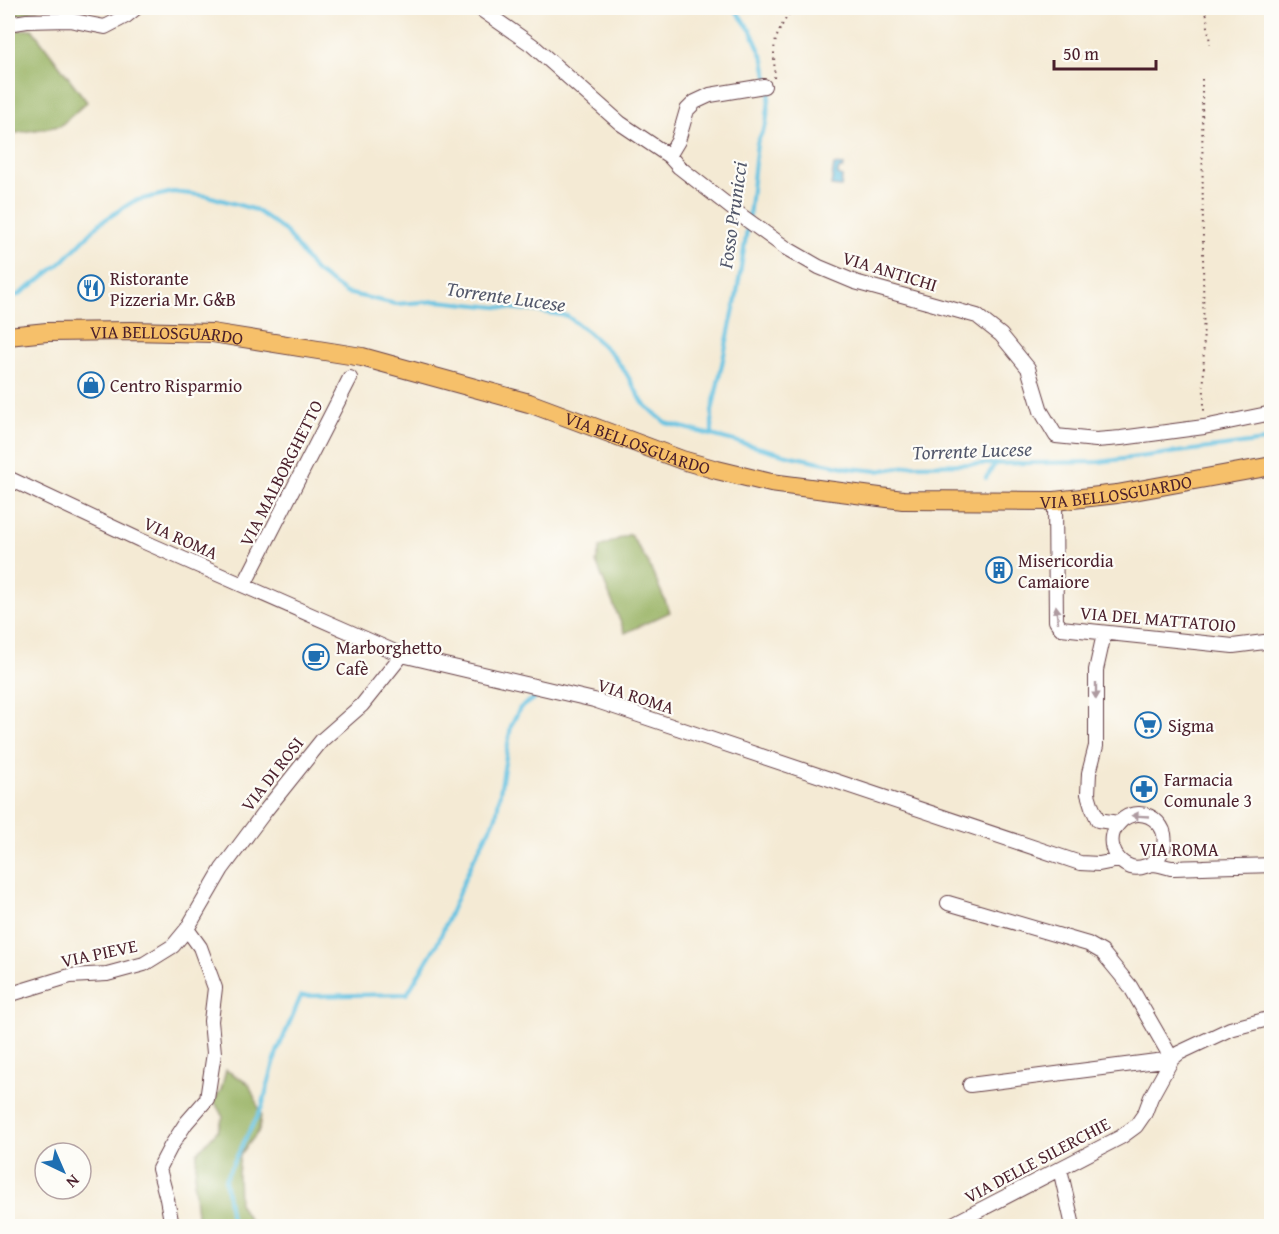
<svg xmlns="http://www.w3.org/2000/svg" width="1279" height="1234" font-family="'Gentium Book Plus',serif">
<rect width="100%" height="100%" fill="#fdfcf7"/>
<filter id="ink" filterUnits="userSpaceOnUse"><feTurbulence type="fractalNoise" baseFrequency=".0167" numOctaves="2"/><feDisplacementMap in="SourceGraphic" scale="12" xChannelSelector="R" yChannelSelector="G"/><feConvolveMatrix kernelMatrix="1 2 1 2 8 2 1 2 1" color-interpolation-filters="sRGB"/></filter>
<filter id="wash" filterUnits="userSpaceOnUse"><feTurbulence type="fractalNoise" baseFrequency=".008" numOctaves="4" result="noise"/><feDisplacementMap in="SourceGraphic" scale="24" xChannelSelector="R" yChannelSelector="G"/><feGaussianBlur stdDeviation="1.35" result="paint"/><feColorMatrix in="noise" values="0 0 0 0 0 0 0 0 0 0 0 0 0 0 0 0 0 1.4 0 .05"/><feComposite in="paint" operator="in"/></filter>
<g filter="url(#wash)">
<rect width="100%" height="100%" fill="#f4ead4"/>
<path fill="#98b263" stroke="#716847" stroke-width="1.5" d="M8 8H39L13 18H8Z
M32 29 87 102 60 126 10 134 8 133V31Z
M630 534 648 562 670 612 625 633 596 562 600 547Z
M226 1070 249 1084 261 1114 259 1131 240 1155 238 1174 239 1204 253 1226H196L197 1215 194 1185 197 1153 218 1130 223 1117 214 1101 221 1090Z"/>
<path fill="#64c2e2" stroke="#577086" stroke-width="1.5" d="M834 165 844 166 843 169H840L838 171V175L842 177 841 187 831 186Z"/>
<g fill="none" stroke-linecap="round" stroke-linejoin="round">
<path stroke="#64c2e2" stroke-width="4" d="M734 8 751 31 764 60 770 92 766 124 757 143 749 217
M8 297 18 295 42 278 62 262 100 223 134 201 173 192 208 196 256 210 270 220 286 232 314 270 346 293 396 304 438 301 536 311 567 316 588 332 612 354 626 373 643 403 666 423 791 456 849 468 878 471 913 465 1099 462 1272 440
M712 435V411L736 299 748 224
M986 478 995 464
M232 1226 225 1179 262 1107 277 1052 301 996 407 994 438 942 472 862 496 817 511 726 520 708 540 694"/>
</g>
</g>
<g filter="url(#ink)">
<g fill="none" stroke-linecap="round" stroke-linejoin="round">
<g stroke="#643d44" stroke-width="16">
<path id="minor" d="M479 8 532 45 620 123 669 156 679 167 743 217 786 248 819 267 855 282 977 316 1001 335 1028 368 1041 411 1056 436 1096 440 1121 438 1204 427 1272 413
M8 24 27 21 69 20 105 27 126 16 136 8
M669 156 678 141 687 110 695 102 710 95 764 86
M8 478 140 540 402 655 594 700 1080 863 1099 864 1119 860
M1055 501 1056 621 1061 628 1233 646 1272 641
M244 585 350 378
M1104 634 1096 670V746L1089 773 1088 794 1092 807 1098 820 1118 823
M1152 864C1186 833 1143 797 1119 823 1105 837 1112 861 1131 867 1141 870 1145 865 1153 864 1159 864 1165 867 1171 868 1181 868 1192 867 1203 867 1226 866 1249 866 1272 865
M948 903 1088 944 1102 952 1130 986 1172 1059 970 1085
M8 995 70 976 107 974 144 964 173 946 187 929 222 869 266 810 322 740 362 705 402 655
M1060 1169 1073 1226
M172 1226 167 1199 159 1169 171 1146 186 1123 207 1099 214 1053 211 1021 215 988 200 947 187 929
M949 1226 1121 1137 1136 1126 1145 1113 1151 1097 1172 1059 1179 1053 1230 1029 1272 1018"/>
</g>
<g stroke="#643d44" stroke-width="20">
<g id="major">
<path id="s1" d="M8 336 47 332 132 331 212 333 362 357 529 403 682 460 717 470 771 483 903 500 1055 501 1117 494 1272 466"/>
</g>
</g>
<path stroke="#643d44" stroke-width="2" stroke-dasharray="1.5 4.5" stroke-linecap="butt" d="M1207 8 1206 10 1210 44
M774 78C775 69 774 61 774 53 774 36 784 21 793 8
M1202 79 1204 412"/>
<use href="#minor" stroke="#fff" stroke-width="14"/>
<use href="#major" stroke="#f6c06b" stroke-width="18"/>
</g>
<defs><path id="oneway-solid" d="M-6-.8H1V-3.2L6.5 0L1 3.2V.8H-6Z" transform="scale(1.5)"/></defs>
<g fill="#ae9aa0">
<use href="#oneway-solid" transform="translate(1057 614) rotate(-97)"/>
<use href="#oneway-solid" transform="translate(1096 691) rotate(90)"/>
<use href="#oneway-solid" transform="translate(1140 816) rotate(-177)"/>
</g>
</g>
<defs>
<g id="restaurant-ring" transform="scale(1.35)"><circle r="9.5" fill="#fdfcf7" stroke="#1f6fb2" stroke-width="1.5"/><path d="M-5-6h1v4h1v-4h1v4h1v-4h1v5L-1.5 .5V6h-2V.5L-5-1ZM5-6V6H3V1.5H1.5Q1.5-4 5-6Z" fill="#1f6fb2"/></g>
<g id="shop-ring" transform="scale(1.35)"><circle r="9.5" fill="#fdfcf7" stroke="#1f6fb2" stroke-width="1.5"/><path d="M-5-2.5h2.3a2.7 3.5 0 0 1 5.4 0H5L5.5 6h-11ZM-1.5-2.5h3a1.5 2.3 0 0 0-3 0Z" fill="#1f6fb2"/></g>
<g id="building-ring" transform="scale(1.35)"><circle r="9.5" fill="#fdfcf7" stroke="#1f6fb2" stroke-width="1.5"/><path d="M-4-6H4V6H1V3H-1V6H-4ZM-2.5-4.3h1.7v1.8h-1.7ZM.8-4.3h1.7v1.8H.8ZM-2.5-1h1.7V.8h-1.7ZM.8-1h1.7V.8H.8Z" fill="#1f6fb2"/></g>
<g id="cafe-ring" transform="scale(1.35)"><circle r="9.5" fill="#fdfcf7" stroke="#1f6fb2" stroke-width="1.5"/><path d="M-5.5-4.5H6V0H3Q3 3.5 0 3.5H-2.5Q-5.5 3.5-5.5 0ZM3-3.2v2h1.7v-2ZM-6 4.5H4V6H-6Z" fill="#1f6fb2"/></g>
<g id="supermarket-ring" transform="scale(1.35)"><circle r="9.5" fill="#fdfcf7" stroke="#1f6fb2" stroke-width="1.5"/><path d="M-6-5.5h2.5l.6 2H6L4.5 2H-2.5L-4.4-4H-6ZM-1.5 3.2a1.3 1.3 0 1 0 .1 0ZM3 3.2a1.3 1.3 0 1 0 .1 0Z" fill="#1f6fb2"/></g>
<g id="pharmacy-ring" transform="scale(1.35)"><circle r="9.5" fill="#fdfcf7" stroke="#1f6fb2" stroke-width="1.5"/><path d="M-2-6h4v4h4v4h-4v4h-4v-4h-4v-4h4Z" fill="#1f6fb2"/></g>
</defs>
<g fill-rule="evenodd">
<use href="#restaurant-ring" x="91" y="288"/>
<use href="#shop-ring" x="91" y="385"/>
<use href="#building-ring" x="999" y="570"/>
<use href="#cafe-ring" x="316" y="657"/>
<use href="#supermarket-ring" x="1148" y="725"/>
<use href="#pharmacy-ring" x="1144" y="789"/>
</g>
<g text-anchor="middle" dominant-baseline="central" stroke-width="4.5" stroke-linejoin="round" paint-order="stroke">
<g font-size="18" fill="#4a1f2b" stroke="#fdfcf7">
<text transform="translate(890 271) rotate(17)">VIA ANTICHI</text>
<text stroke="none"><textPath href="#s1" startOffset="159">VIA BELLOSGUARDO</textPath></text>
<text stroke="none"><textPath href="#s1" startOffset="645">VIA BELLOSGUARDO</textPath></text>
<text transform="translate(281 473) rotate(-63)">VIA MALBORGHETTO</text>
<text stroke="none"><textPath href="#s1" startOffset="1131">VIA BELLOSGUARDO</textPath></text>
<text transform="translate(181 538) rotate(24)">VIA ROMA</text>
<text transform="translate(1158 619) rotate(5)">VIA DEL MATTATOIO</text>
<text transform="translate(636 696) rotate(18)">VIA ROMA</text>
<text transform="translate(272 774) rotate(-52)">VIA DI ROSI</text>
<text x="1179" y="849">VIA ROMA</text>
<text transform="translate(99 953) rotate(-12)">VIA PIEVE</text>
<text transform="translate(1037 1160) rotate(-28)">VIA DELLE SILERCHIE</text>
</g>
<g font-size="18" fill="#4a1f2b" stroke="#fdfcf7" text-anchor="start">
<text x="110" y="278">Ristorante<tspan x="110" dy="21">Pizzeria Mr. G&amp;B</tspan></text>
<text x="110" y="385">Centro Risparmio</text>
<text x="1018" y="560">Misericordia<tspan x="1018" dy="21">Camaiore</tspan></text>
<text x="336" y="647">Marborghetto<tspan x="336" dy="21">Cafè</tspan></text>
<text x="1168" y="725">Sigma</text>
<text x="1164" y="779">Farmacia<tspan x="1164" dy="21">Comunale 3</tspan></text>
</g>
<g font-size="20" font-style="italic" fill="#53586b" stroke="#fdfcf7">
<text transform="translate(732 215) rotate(-82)">Fosso Prunicci</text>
<text transform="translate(506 296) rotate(8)">Torrente Lucese</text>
<text transform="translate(972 450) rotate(-2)">Torrente Lucese</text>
</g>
</g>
<rect width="1279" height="1234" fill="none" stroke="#fdfcf7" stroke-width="30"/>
<g transform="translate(63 1171) rotate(136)"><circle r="28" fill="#fdfcf7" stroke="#b5a4a5" stroke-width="1.5"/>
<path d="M0-4.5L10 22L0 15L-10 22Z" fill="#1f6fb2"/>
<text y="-9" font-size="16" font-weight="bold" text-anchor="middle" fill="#4a1f2b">N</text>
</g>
<path d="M1054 60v9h102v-9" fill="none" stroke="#4a1f2b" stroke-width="3"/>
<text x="1063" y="60" font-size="18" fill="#4a1f2b" stroke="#fdfcf7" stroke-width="4.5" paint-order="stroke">50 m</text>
</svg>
